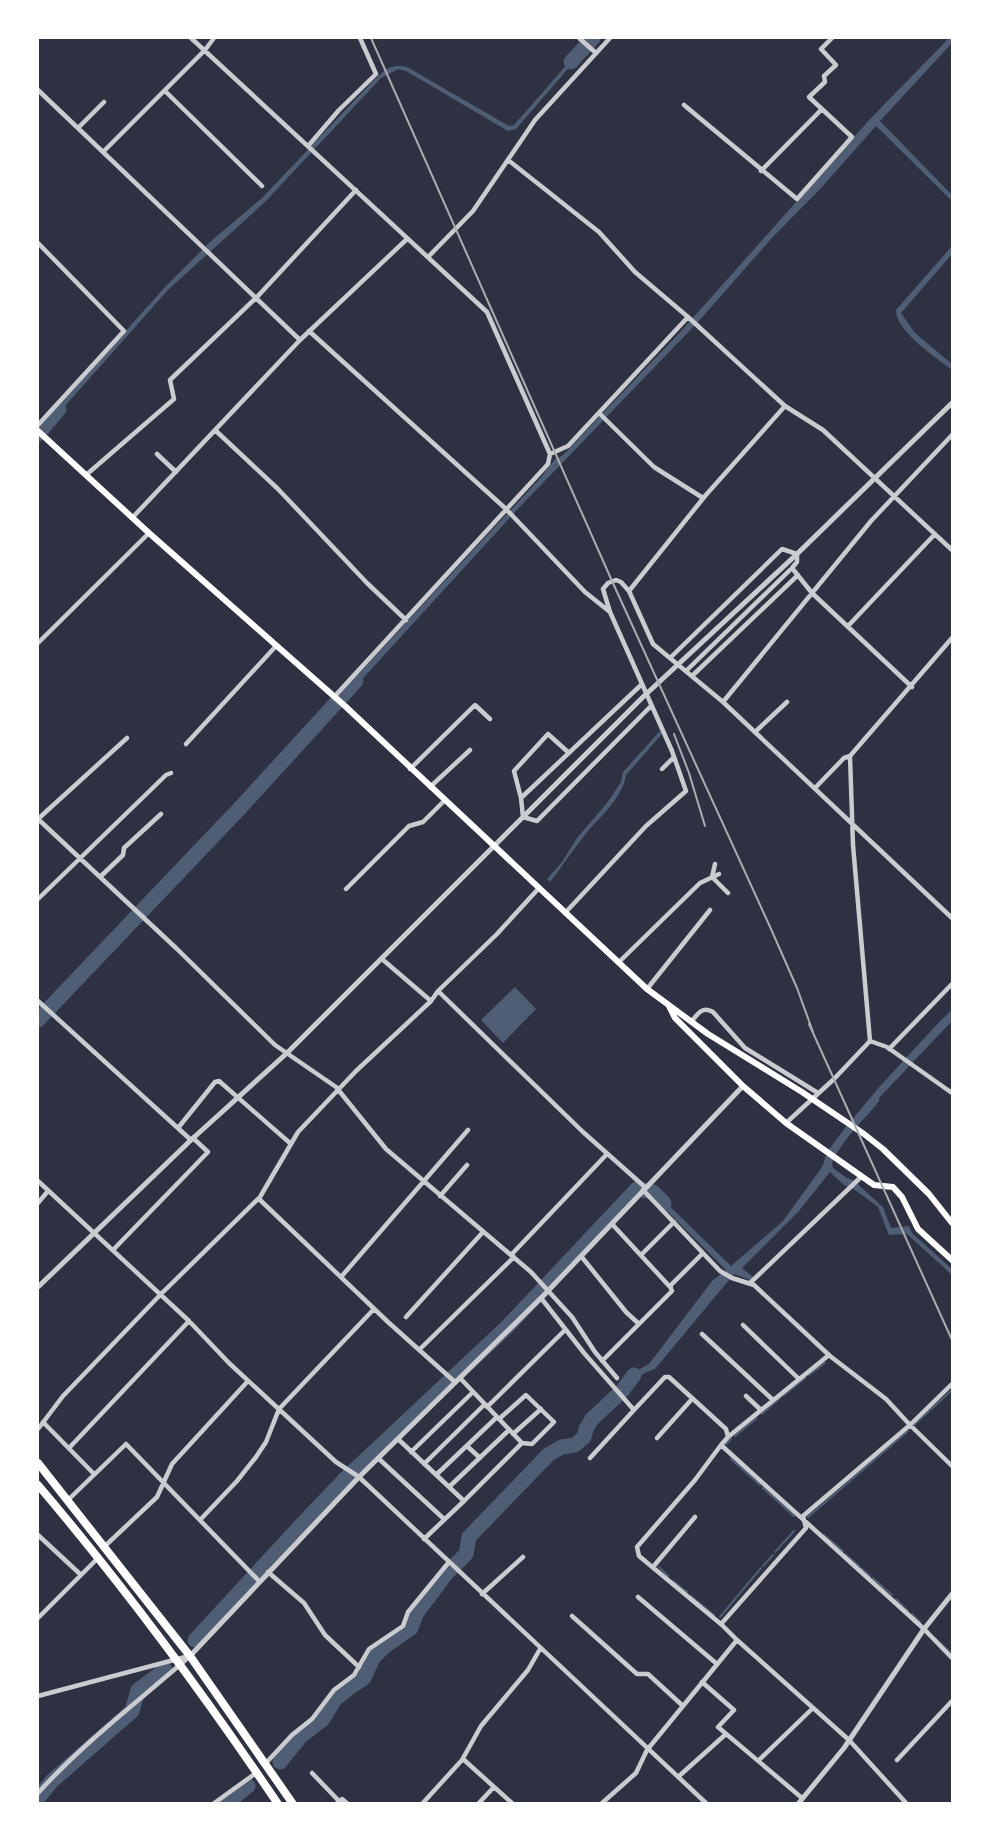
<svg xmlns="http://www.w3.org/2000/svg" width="990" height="1841" font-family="'Asap Condensed',sans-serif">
<rect width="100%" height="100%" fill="#2d3142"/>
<path fill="#4f5d75" d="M949 38H952V43L880 121 952 195V201L876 126 821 188 771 239 698 322 515 512 345 698 340 694 543 475 554 460 563 455 683 329 870 119Z
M583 46 586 48 516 129 508 131 406 71 398 69 381 78 265 202 168 290 49 424 45 421 165 287 210 242 262 198 372 82C384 71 389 63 407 67L509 126 514 125Z
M952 246V254L901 313 915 333 952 364V370C938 359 895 331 896 310Z
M660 731 662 734 626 775C622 801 595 820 581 840 570 854 561 868 550 882L547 879 562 862 577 838 607 803 621 782 623 772Z
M515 987 536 1009 503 1043 481 1020Z
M952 1010V1021L879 1098V1101C863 1122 842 1139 832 1163L833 1168 847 1178 853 1180 883 1207 891 1228 909 1226 912 1233 952 1269V1275L907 1234 889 1235 878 1207 855 1190 844 1185 830 1172 799 1211 742 1268 753 1277 750 1280 734 1274 655 1369C641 1374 631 1379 624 1393L618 1389 629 1375 649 1364 712 1281 726 1270 649 1193 651 1188 731 1266 783 1221 822 1167 828 1151 845 1128 881 1085 941 1020Z"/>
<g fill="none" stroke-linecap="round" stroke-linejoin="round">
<path stroke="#4f5d75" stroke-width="2" d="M809 1375 825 1363
M783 1396 805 1378
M762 1414 780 1398
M914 1425 952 1390
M735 1436 757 1418
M726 1444 731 1439
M731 1459 760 1485
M763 1488 794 1516
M808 1517 908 1431
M824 1535 843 1551
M775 1552 794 1531
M845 1554 859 1566
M763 1566 773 1555
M659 1567 668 1576
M861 1568 870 1576
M873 1578 892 1595
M673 1581 687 1592
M691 1596 714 1615
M896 1599 908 1611
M912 1614 920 1622
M720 1617 761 1568
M935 1638 950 1652"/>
<path stroke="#4f5d75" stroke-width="15" d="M571 62 593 38
M38 434 59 409
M38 1020 240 808 356 681
M195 1640 304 1522 345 1479 508 1326 637 1189 653 1192 664 1203
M280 1762 301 1736 323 1719 335 1699 349 1688 364 1678 373 1658 385 1646 411 1628 416 1614 446 1574 466 1554 469 1537 549 1454 562 1447 575 1445 584 1437 586 1429 592 1419 622 1391 634 1375
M38 1798 52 1781 132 1711 138 1690 165 1670
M226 1804 248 1786"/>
<path stroke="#caccd0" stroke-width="4.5" d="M191 38 487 312 550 454 548 464 334 697
M579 38 596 53
M38 90 300 340
M165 91 262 186
M684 105 797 199 852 137 809 97 825 82 824 76 836 65 821 49 832 38
M78 128 104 102
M309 145 339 110 376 74 360 38
M103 152 205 50 214 38
M508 160 599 232 635 272 688 317 785 406 823 430 952 550
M761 171 822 109
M38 243 124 331 38 425
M428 257 473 211 535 120 610 38
M309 331 506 509 585 592 610 612
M599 413 654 467 703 498
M215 430 278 489 367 583 406 620
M157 454 176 472
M550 454 568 446 688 317
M86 475 174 399 170 380 257 297 356 190
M133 517 300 340 407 239
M792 568 812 593 912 687
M629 591 705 496 785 406
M848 626 935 534
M38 643 149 533
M670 658 782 549 797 554V562L792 568 686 671
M692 676 798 575
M641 685 521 798 523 817 537 821 651 706
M723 702 871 521 952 435
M755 732 787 702
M186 744 276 646
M410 769 475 705 490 719
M662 769 674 757
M430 787 470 750
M815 788 844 758 850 756
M521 798 514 771 548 734 569 753
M38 819 176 948 275 1045 336 1087 386 1149 531 1272 572 1317 595 1352 617 1378
M38 819 127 738
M715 864 712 877 728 893
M100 877 123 855 124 848 161 814
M346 889 409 826 423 822 445 800
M38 899 166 775 171 773
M565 913 646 826 686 791 672 751 610 612 603 589 608 583 616 580 621 582 629 591 653 644 723 702 952 918
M382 959 431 1001
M619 962 700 883 719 874
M647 989 710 910
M438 991 583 1132 646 1188
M38 1001 191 1140
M692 1021C698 1013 703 1006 713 1012L745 1048 818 1093
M870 1041 887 1047 952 1093
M889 1049 952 984
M786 1123 834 1079 870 1041 853 845 850 756 952 638
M178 1128 215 1082 219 1081 291 1144
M38 1181 189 1321 229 1363 336 1462 359 1477 707 1804
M643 1190 720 1271 732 1278 754 1285 830 1356 886 1399 910 1425 952 1466
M440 1196 467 1165
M259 1199 388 1322 455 1382
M38 1203 48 1191
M612 1224 671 1288
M113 1250 208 1152 193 1138
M511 1255 607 1154
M641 1255 674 1222
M581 1256 626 1312 639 1324
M341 1277 468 1130
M750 1283 861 1177
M541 1298 584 1353 634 1410 665 1377H669L726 1429 728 1437 721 1445 924 1629 952 1658
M406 1317 483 1232
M743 1325 799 1379
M702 1334 773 1400
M419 1350 514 1257
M602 1361 672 1291 670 1286 703 1253
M746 1396 761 1410
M487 1407 565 1330
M499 1419 526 1395 554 1422 532 1444 522 1443
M43 1422 94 1474
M38 1429 63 1396 161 1294 260 1197 298 1132 356 1071 431 1001 438 991 497 934 539 888
M513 1434 541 1409
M728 1437 829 1355
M657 1438 692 1399
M398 1439 464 1501 522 1443 460 1378
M721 1445 695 1480 637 1547 639 1556 722 1625
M467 1446 480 1458
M70 1447 189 1321
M411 1452 473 1392
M378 1458 444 1519
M590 1458 634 1410
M424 1464 485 1404
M436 1475 497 1417
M449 1487 509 1430
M68 1500 126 1444 259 1581
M200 1520 237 1481 256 1457 266 1442 279 1409 374 1309
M38 1535 80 1574
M424 1539 464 1501
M104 1547 157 1497 172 1464 248 1381
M653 1567 695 1517
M268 1572 304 1603 325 1635 359 1667
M482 1594 523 1557
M638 1597 717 1664
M572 1616 637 1674H648L683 1706
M38 1618 99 1557
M737 1640 849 1740 907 1804
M702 1682 734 1710 718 1727 802 1798
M38 1696 189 1656
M463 1759 513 1804
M897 1760 952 1701
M758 1761 813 1708
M265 1764 292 1735 312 1719 334 1690 354 1675 369 1649 403 1626 408 1612 449 1562
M312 1773 339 1801
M678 1777 726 1734
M38 1793C84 1742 139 1701 190 1656
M213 1804 256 1773
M336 1804 342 1799 348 1804
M422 1804 462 1760 481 1726 528 1670 540 1649
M478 1804 494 1787
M601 1804 636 1773 647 1750 737 1640 721 1624 806 1528 803 1516 910 1425 952 1384"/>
<path stroke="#caccd0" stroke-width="5" d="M38 1287 191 1140 287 1053 643 697 797 554 952 403
M190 1656 359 1477 544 1295 743 1086
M798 1804 844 1748 924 1629 952 1594"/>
<path stroke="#fff" stroke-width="6" d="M38 431 149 533 345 706 647 989 708 1034 802 1092 864 1134 883 1149 929 1194 952 1223
M669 1006 675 1018 743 1086 786 1123 874 1185 893 1187 902 1197 918 1229 952 1260"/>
<path stroke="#fff" stroke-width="8" d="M38 1463 190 1656 293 1804
M38 1485C124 1586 203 1693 278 1804"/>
<path stroke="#abadb3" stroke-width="2" d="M371 38 612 581 771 929 797 988 813 1032
M674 734 689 773 705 826
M809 1024 952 1340"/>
</g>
<rect width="990" height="1841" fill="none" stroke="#ffffff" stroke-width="78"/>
</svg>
